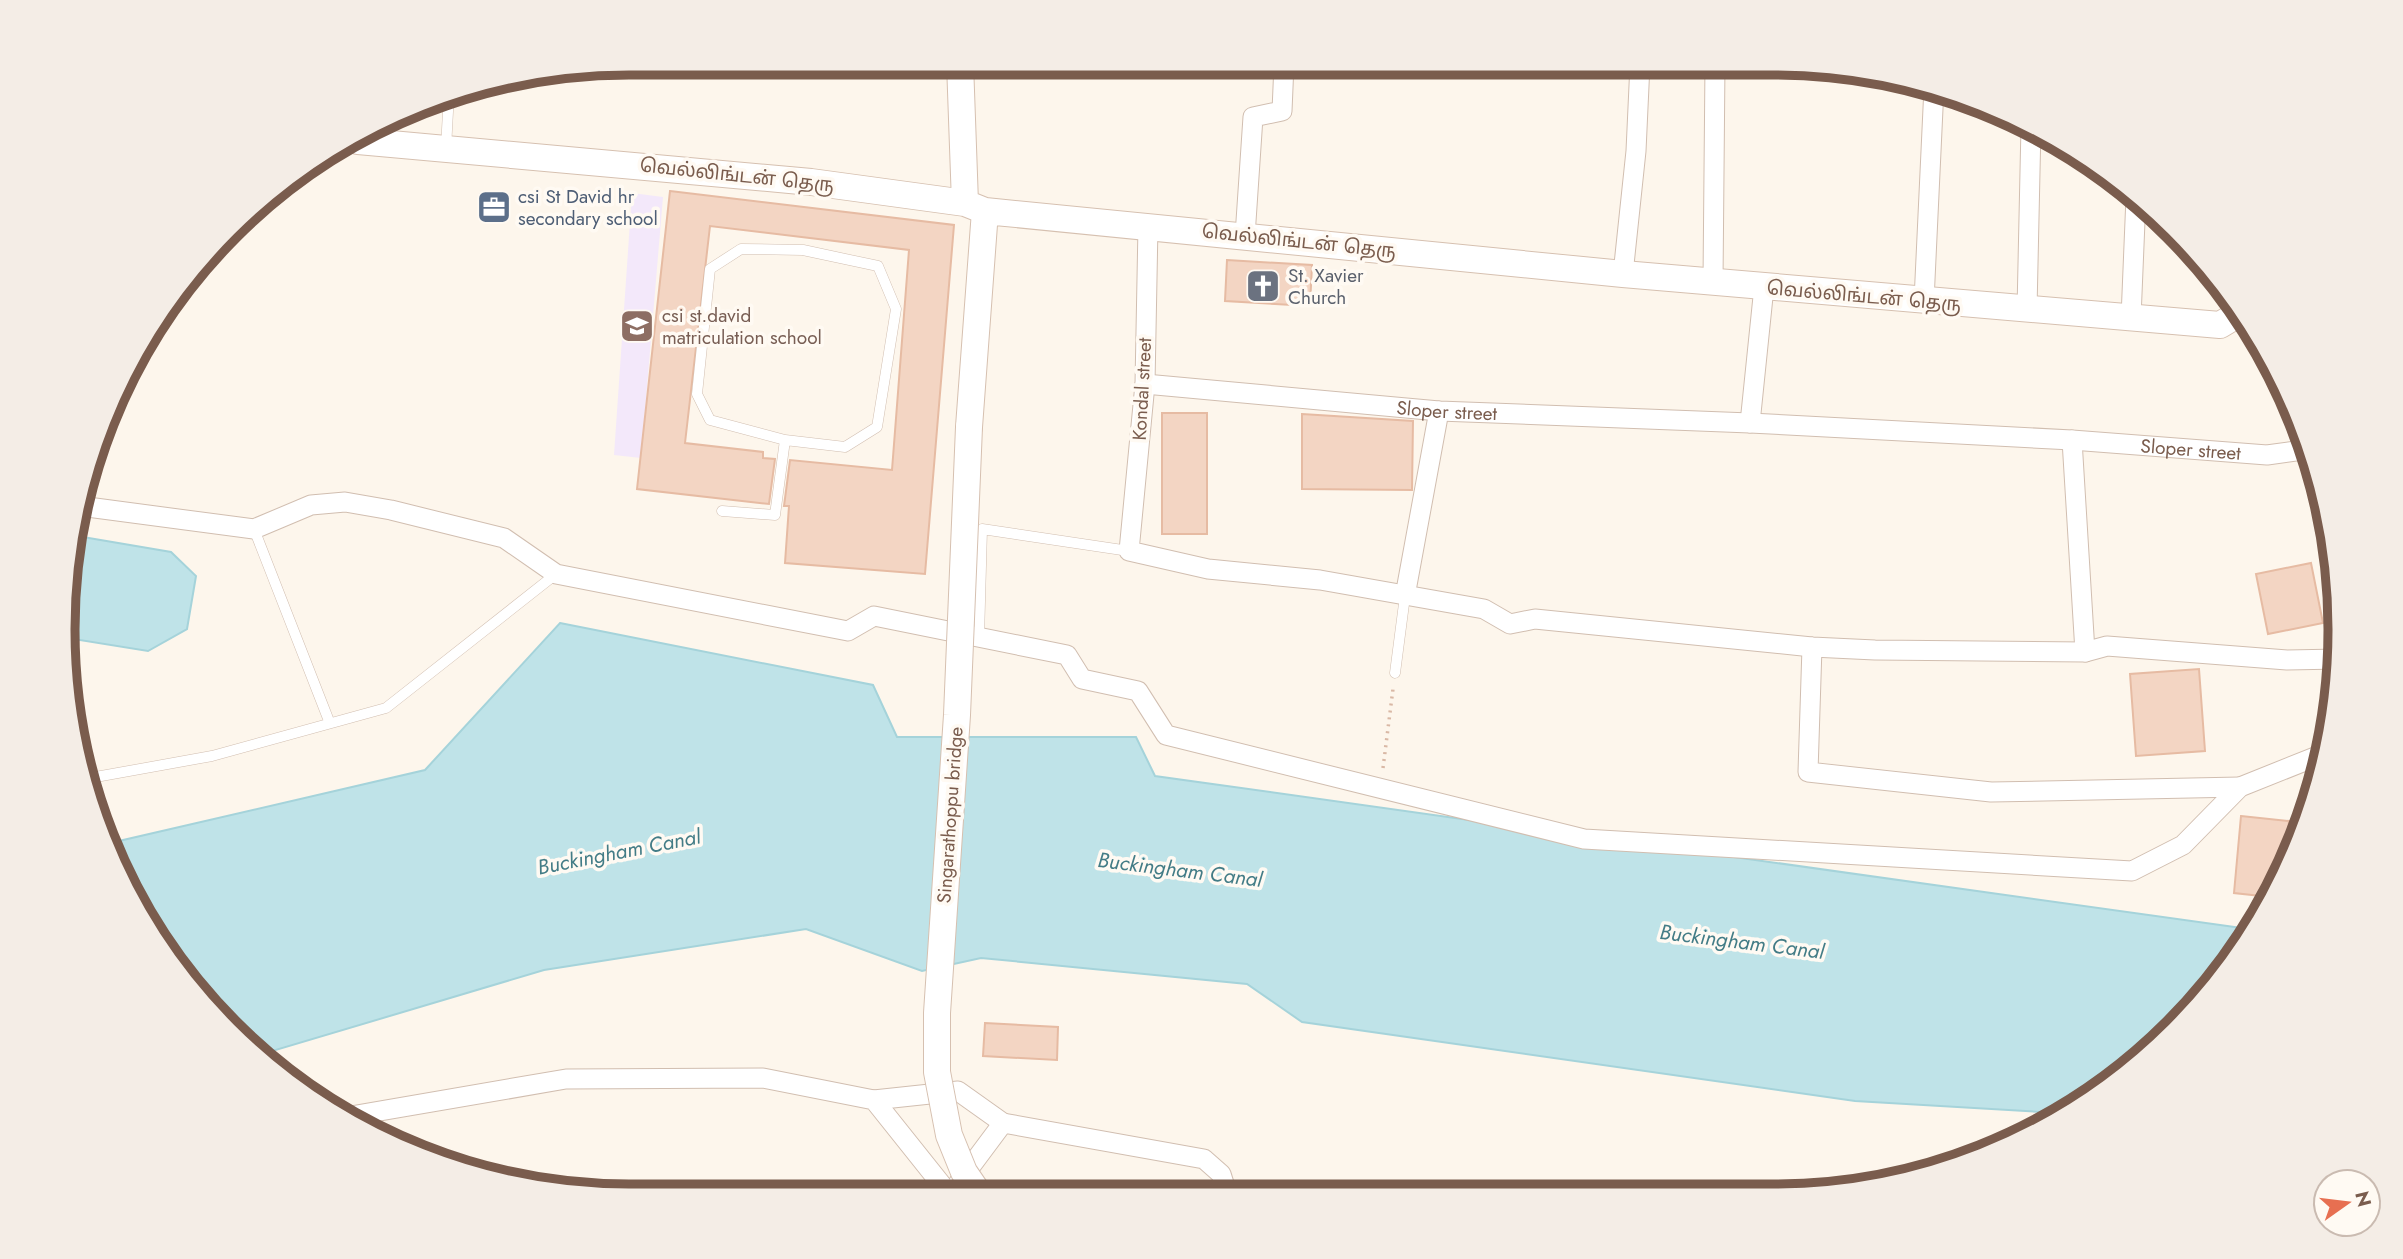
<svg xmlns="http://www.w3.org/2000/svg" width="2403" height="1259" font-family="Jost,'Noto Sans Tamil',sans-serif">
<rect width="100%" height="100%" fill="#fdf6ec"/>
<path fill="#f3e8fa" d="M632 193 663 197 641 458 614 455Z"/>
<path fill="#bfe3e8" stroke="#a5d3da" stroke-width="2" d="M77 536 171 552 196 576 187 629 148 651 67 638Z
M560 623 873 685 897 737H1136L1155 776 2249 929 2200 1003 2118 1079 2059 1113 1855 1101 1302 1022 1247 984 981 958 922 971 806 929 544 970 259 1055 204 1003 106 844 425 770Z"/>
<path fill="#f3d5c3" stroke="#e6bba3" stroke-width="2" d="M670 191 954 225 925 574 785 563 789 506H784L790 460 892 470 909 250 710 226 685 443 763 452V458L775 459 769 504 637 489Z
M1227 260 1312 265 1310 306 1225 301Z
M1162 413H1207V534H1162Z
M1302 414 1413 421 1412 490 1302 489Z
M2311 563 2323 623 2268 634 2256 574Z
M2199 669 2205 751 2136 756 2130 674Z
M2241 816 2289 821 2284 873 2270 897 2234 893Z
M985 1023 1058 1027 1057 1060 983 1056Z"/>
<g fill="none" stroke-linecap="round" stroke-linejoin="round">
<g stroke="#d1beb0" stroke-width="11">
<path id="lane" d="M446 148 449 93
M722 511 775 515 785 440 710 420 697 394 710 269 741 249 803 250 878 266 896 309 877 427 845 447 785 440
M254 529 329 721
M979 637 982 529 1129 551
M1395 673 1405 596
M90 778 212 756 386 708 556 574"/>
</g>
<g stroke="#d1beb0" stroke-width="21">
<g id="street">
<path d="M1148 226 1145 384 1129 551 1208 569 1320 580 1484 609 1510 624 1535 619 1812 647 1875 650 2085 652 2107 646 2287 660 2339 659"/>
<path d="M1245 236 1253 117 1282 111 1284 64"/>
<path d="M1623 274 1636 151 1640 64"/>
<path d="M1713 281 1715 64"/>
<path d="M1924 301 1934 87"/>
<path d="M2027 310 2031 126"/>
<path d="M2131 318 2136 197"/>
<path id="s1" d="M1145 384 1439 411 1750 423 2072 440 2267 455 2310 449"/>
<path d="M1750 423 1764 287"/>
<path d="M2072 440 2085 652"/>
<path d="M80 506 254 529 311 505 345 502 391 510 504 538 556 574 848 631 874 616 1067 655 1082 679 1138 691 1166 735 1584 839 2132 871 2183 845 2240 787 2325 753"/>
<path d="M1405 596 1439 411"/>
<path d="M1812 647 1808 772 1991 792 2240 787"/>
<path d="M874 1100 958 1091 1003 1123"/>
<path d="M345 1117 566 1079 763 1078 874 1100 949 1194"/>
<path d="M959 1182 1003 1123 1204 1159 1221 1174 1227 1193"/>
</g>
</g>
<g stroke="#d6c0b0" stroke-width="28">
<path id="secondary" d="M960 63 965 203
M358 141 811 182 965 203 985 211 1623 274 2220 325 2240 313
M969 427 985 211"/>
</g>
<path stroke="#d9b8a5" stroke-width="3.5" stroke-dasharray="2 5" stroke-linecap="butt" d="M1383 768 1393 689"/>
<use href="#lane" stroke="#fff" stroke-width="10"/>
<use href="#street" stroke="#fff" stroke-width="19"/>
<use href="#secondary" stroke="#fff" stroke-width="26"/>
<g stroke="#d6c0b0" stroke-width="28" stroke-linecap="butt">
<path id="secondary-bridge" d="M969 427 957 715 937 1013V1072L949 1135 964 1172 979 1194"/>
</g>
<use href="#secondary-bridge" stroke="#fff" stroke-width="26"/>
</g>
<defs>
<g id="office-square" transform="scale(1.75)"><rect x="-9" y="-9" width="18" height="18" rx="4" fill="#5c6f8a" stroke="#fffaf3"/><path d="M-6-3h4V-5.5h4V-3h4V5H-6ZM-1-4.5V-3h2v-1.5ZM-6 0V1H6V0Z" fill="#fff"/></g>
<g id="church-square" transform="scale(1.75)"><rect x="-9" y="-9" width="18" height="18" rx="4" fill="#6b7280" stroke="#fffaf3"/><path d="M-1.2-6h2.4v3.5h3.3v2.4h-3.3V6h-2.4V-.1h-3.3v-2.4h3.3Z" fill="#fff"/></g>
<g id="school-square" transform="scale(1.75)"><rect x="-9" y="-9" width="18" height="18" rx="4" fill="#8d6e63" stroke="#fffaf3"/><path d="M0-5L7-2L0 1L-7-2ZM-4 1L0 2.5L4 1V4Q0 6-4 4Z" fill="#fff"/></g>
</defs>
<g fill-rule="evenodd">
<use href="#office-square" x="494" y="207"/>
<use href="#church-square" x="1263" y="286"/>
<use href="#school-square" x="637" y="326"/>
</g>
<g text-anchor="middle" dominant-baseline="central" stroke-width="7" stroke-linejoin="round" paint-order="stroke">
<g font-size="19" fill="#7a5c4d" stroke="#fffaf3">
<text transform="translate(737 175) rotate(6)">வெல்லிங்டன் தெரு</text>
<text transform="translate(1299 241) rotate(6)">வெல்லிங்டன் தெரு</text>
<text transform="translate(1864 296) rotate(5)">வெல்லிங்டன் தெரு</text>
<text transform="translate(1142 389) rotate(-87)">Kondal street</text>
<text stroke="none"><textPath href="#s1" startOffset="303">Sloper street</textPath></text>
<text stroke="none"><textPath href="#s1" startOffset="1048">Sloper street</textPath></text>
<text transform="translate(950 815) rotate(-86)">Singarathoppu bridge</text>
</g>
<g font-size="19" fill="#4e5e75" stroke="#fffaf3" text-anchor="start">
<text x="518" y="196">csi St David hr<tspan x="518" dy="22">secondary school</tspan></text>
</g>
<g font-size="19" fill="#5b616d" stroke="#fffaf3" text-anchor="start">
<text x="1288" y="275">St. Xavier<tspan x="1288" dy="22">Church</tspan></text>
</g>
<g font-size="19" fill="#785e54" stroke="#fffaf3" text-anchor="start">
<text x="662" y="315">csi st.david<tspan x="662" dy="22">matriculation school</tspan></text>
</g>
<g font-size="21" font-style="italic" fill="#437c86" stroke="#fffaf3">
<text transform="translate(619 852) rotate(-11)">Buckingham Canal</text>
<text transform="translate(1180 870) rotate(7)">Buckingham Canal</text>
<text transform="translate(1742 942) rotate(7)">Buckingham Canal</text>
</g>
</g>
<path d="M0 0H2403V1259H0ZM629 75H1774A554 554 0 0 1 2328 629V630A554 554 0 0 1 1774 1184H629A554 554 0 0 1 75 630V629A554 554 0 0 1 629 75Z" fill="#f4ede6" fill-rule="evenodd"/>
<path fill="none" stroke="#7a5c4d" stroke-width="9" d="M629 75H1774A554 554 0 0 1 2328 629V630A554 554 0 0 1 1774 1184H629A554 554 0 0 1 75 630V629A554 554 0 0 1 629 75Z"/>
<g transform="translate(2347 1203) rotate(76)"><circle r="33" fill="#fffaf3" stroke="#cabbb1" stroke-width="2"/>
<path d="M0-5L12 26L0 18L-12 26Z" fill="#e76f51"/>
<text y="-10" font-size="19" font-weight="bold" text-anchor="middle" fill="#7a5c4d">N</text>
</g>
</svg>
